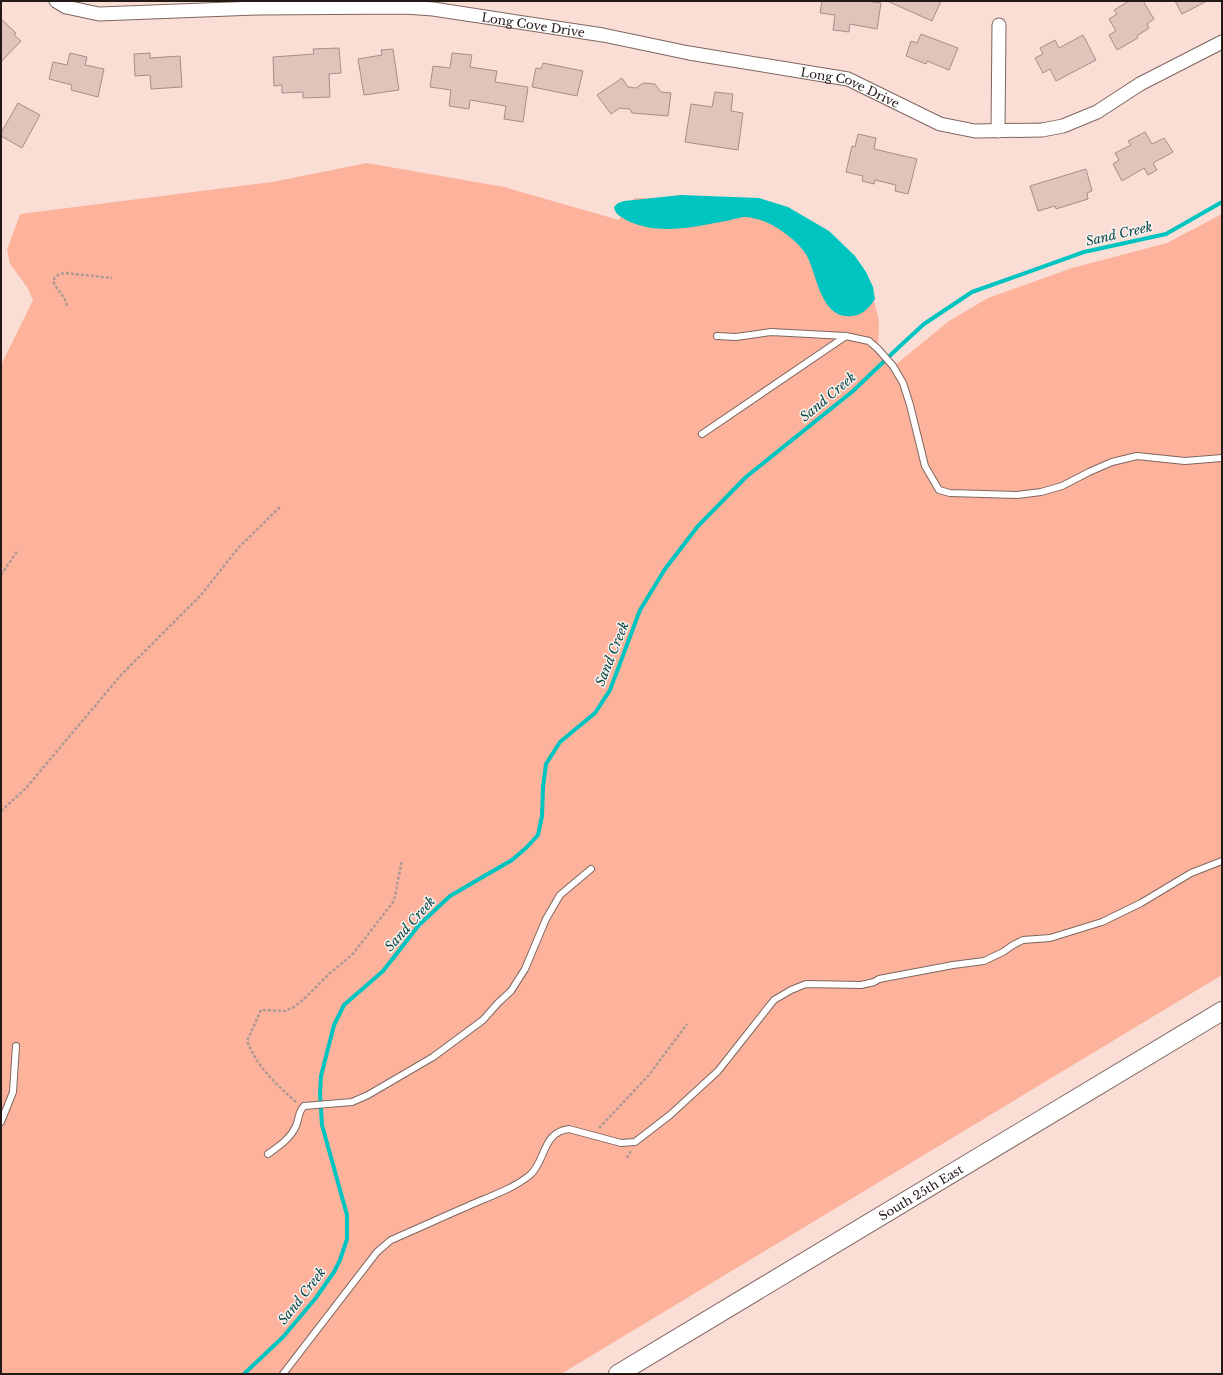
<svg xmlns="http://www.w3.org/2000/svg" width="1223" height="1375" font-family="'Libre Baskerville',serif">
<rect width="100%" height="100%" fill="#faded6"/>
<path fill="#fdb29c" d="M367 163 504 187 619 220 634 198 743 199 870 284 879 321 878 349 894 366 949 321 988 298 1072 268 1167 243 1222 214V975L561 1374H1V365L33 300 27 287 10 264 7 250 20 214 272 182Z"/>
<path fill="#00c4c0" d="M681 195 759 198 788 207 829 231 855 256 866 272 873 287 875 299C869 308 863 315 852 316 821 320 817 275 807 256 800 243 781 229 768 223 762 220 751 217 744 217 737 218 728 221 720 222 689 228 656 235 626 220 620 216 615 214 614 207L618 203 624 201Z"/>
<g fill="none" stroke-linecap="round" stroke-linejoin="round">
<path stroke="#00c4c0" stroke-width="4" d="M244 1374 283 1337 315 1299 334 1272 340 1260 347 1239V1215L322 1125 320 1094 321 1076 334 1025 344 1005 383 971 419 925 450 896 512 860 526 848 538 835 542 816 543 787 546 764 560 742 595 713 610 690 640 610 665 569 698 526 746 477 853 391 899 347 924 324 972 292 1084 252 1166 234 1222 202"/>
</g>
<path fill="#dfc4bc" stroke="#a78d86" d="M822 1H867L881 3 877 29 850 24 849 32 833 30 835 15 820 13Z
M887 1H941L932 21Z
M1129 1H1143L1154 19 1147 24 1149 28 1137 36 1138 38 1117 50 1109 35 1116 31 1109 19 1117 14 1114 10Z
M1175 1H1207L1182 14Z
M1 19 16 33 14 35 21 41 1 62Z
M921 34 958 48 949 70 927 61 926 64 906 56 911 41 917 43Z
M1083 35 1096 60 1056 81 1050 69 1043 73 1035 58 1043 54 1040 48 1055 40 1059 48Z
M339 48 341 73 329 74 330 97 303 98V92L282 93V85L274 86 273 57 314 54 313 49Z
M393 49 399 90 364 95 358 59 382 55 381 50Z
M70 53 87 57 85 65 104 69 98 97 71 90 72 85 49 79 53 62 67 65Z
M150 53V58L180 56 182 87 151 89 150 75 135 76 134 54Z
M452 53 472 55 470 67 497 71 495 82 528 87 523 122 504 119 506 106 470 100 469 109 449 106 451 90 430 87 433 66 450 68Z
M543 63 583 71 577 96 532 87 536 68 541 69Z
M622 78 628 87 636 88 643 83 655 84 661 92 671 93 668 116 632 113 630 109 620 108 611 114 597 95Z
M715 92 733 94 731 111 743 113 738 150 685 142 691 104 712 107Z
M18 103 40 115 22 148 1 136V133Z
M1145 132 1152 144 1164 138 1173 152 1153 163 1157 170 1148 175 1144 168 1122 181 1113 164 1119 160 1115 153 1131 145 1128 141Z
M858 134 876 138 874 149 917 159 908 194 895 191 896 185 875 180 874 184 862 181 863 176 846 172 852 146 855 147Z
M1086 169 1092 191 1087 193 1088 199 1056 209 1055 206 1038 211 1030 186Z"/>
<g fill="none" stroke-linecap="round" stroke-linejoin="round">
<g stroke="#7e665f" stroke-width="8">
<path id="service" d="M717 336 736 337 771 332 846 336 869 341 878 349 893 366 903 383 910 405 925 466 939 490 950 493 1017 495 1041 492 1062 486 1089 472 1112 462 1137 456 1185 461 1222 458
M702 434 846 336
M1 1122 13 1092 16 1046
M268 1154C279 1146 290 1139 296 1126 299 1119 298 1112 304 1106L352 1102 368 1095 433 1057 483 1020 498 1003 511 991 525 969 546 919 560 895 591 869
M283 1374 377 1252 391 1240C419 1228 447 1215 475 1203 494 1195 514 1188 530 1175 546 1161 542 1132 569 1129L621 1143 635 1142 670 1115 718 1071 774 1000 791 990 806 984 861 985 874 982 879 979 953 965 984 961 1003 952 1013 945 1023 940 1050 938 1102 922 1141 903 1191 873 1222 861"/>
</g>
<g stroke="#7e665f" stroke-width="15">
<g id="minor">
<path id="s1" d="M56 1 66 7 99 14 259 8 405 7 433 9 603 35 689 53 848 79 940 124 975 131 1042 130 1063 126 1097 112 1140 84 1222 42"/>
<path d="M998 131 999 25"/>
</g>
</g>
<g stroke="#7e665f" stroke-width="20">
<g id="secondary">
<path id="s2" d="M618 1374 1222 1011"/>
</g>
</g>
<path stroke="#af9993" stroke-width="2.5" stroke-dasharray="3 2" stroke-linecap="butt" d="M67 306C65 295 57 291 53 281 56 275 59 274 65 273L112 278
M1 575 18 550
M1 811 26 788 121 675 201 595 239 547 280 507
M296 1102C275 1083 258 1068 247 1041L261 1010 285 1011 294 1007 304 999 330 973 352 955 394 901 402 860
M599 1128 649 1075 687 1024
M627 1158 631 1151"/>
<use href="#service" stroke="#fff" stroke-width="6"/>
<use href="#minor" stroke="#fff" stroke-width="13"/>
<use href="#secondary" stroke="#fff" stroke-width="18"/>
</g>
<g text-anchor="middle" dominant-baseline="central" stroke-width="3" stroke-linejoin="round" paint-order="stroke">
<g font-size="12" fill="#231916" stroke="#fbf0ec">
<text stroke="none"><textPath href="#s1" startOffset="481">Long Cove Drive</textPath></text>
<text stroke="none"><textPath href="#s1" startOffset="805">Long Cove Drive</textPath></text>
<text stroke="none"><textPath href="#s2" startOffset="353">South 25th East</textPath></text>
</g>
<g font-size="13" font-style="italic" fill="#024a49" stroke="#fbf0ec">
<text transform="translate(1119 234) rotate(-13)">Sand Creek</text>
<text transform="translate(828 397) rotate(-40)">Sand Creek</text>
<text transform="translate(612 654) rotate(-68)">Sand Creek</text>
<text transform="translate(410 924) rotate(-48)">Sand Creek</text>
<text transform="translate(302 1296) rotate(-52)">Sand Creek</text>
</g>
</g>
<rect width="1223" height="1375" fill="none" stroke="#231916" stroke-width="4"/>
</svg>
